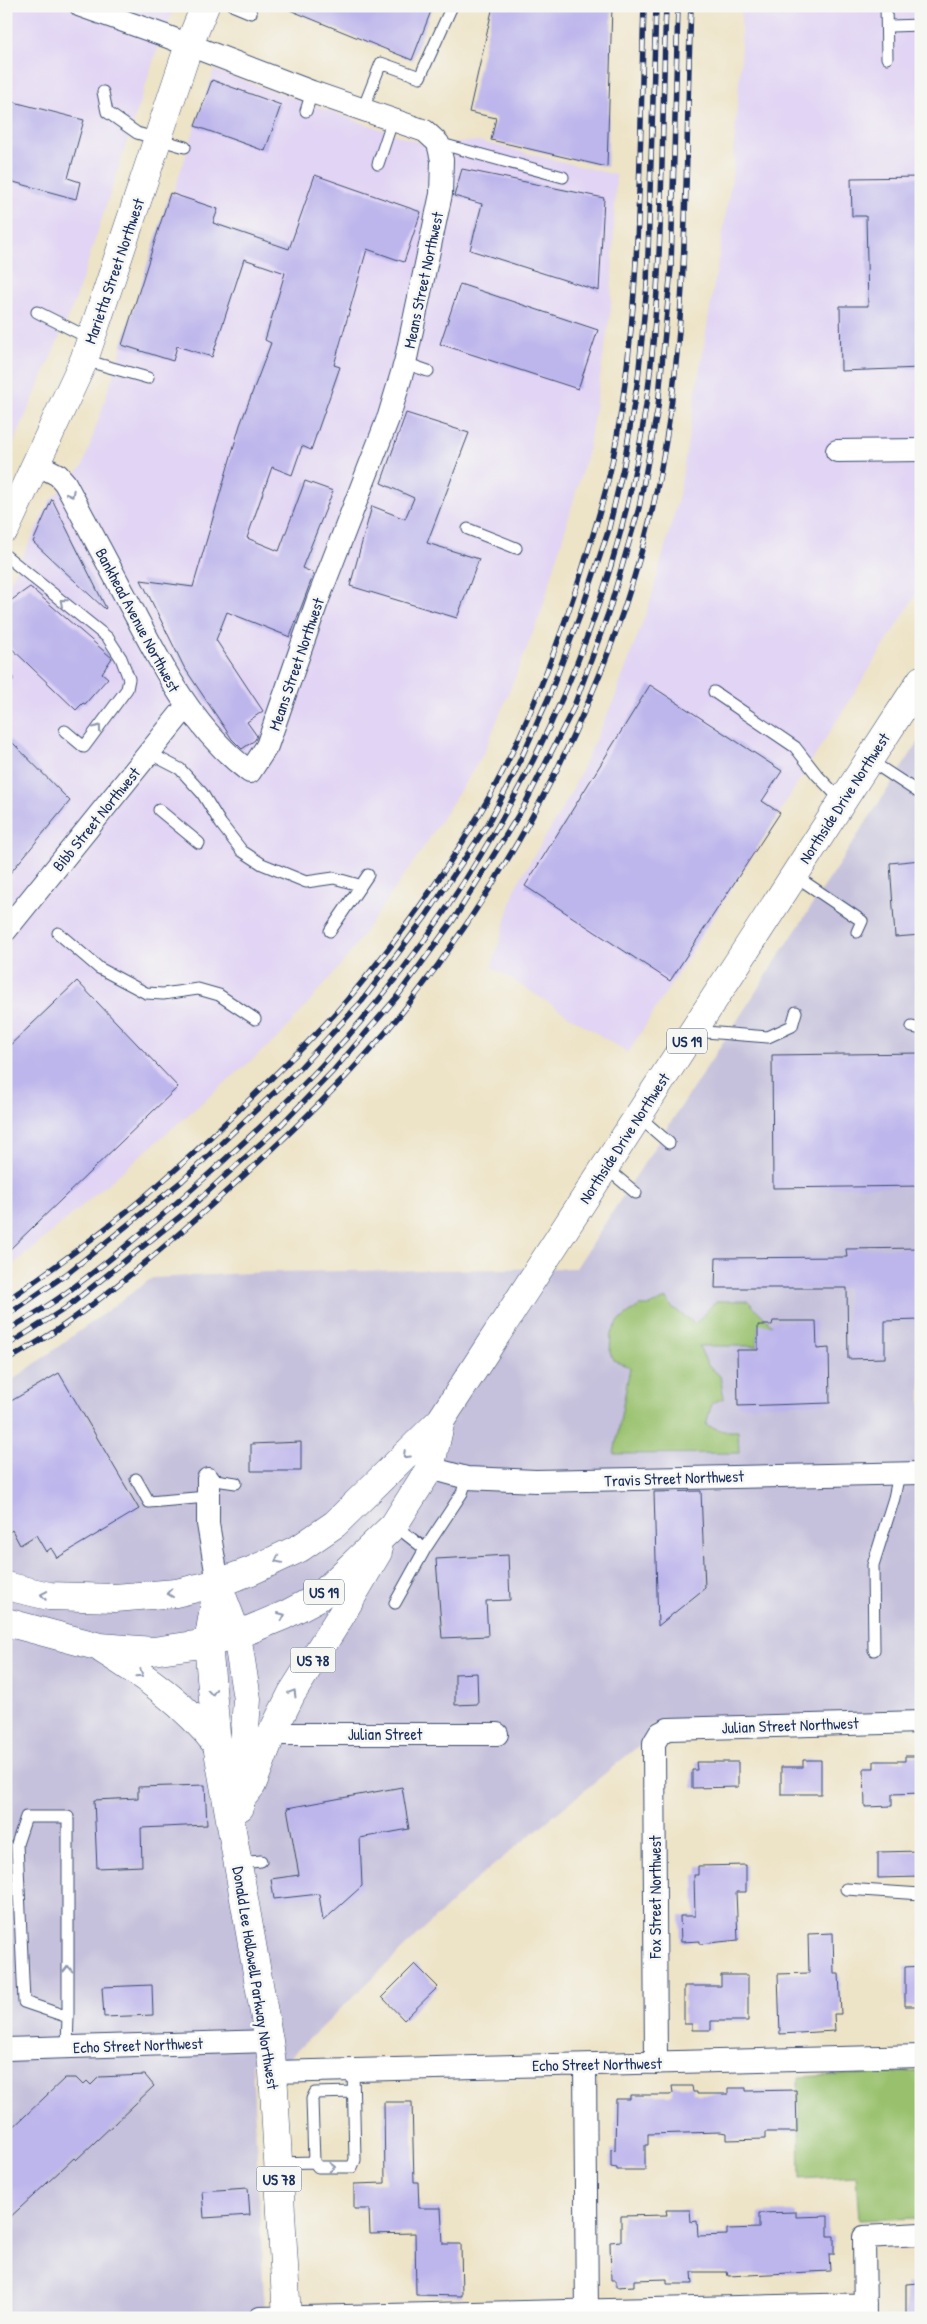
<svg xmlns="http://www.w3.org/2000/svg" width="927" height="2324" font-family="'Patrick Hand',sans-serif">
<rect width="100%" height="100%" fill="#f6f6f2"/>
<filter id="ink" filterUnits="userSpaceOnUse"><feTurbulence type="fractalNoise" baseFrequency=".02" numOctaves="2"/><feDisplacementMap in="SourceGraphic" scale="10" xChannelSelector="R" yChannelSelector="G"/><feConvolveMatrix kernelMatrix="1 2 1 2 8 2 1 2 1" color-interpolation-filters="sRGB"/></filter>
<filter id="wash" filterUnits="userSpaceOnUse"><feTurbulence type="fractalNoise" baseFrequency=".0096" numOctaves="4" result="noise"/><feDisplacementMap in="SourceGraphic" scale="20" xChannelSelector="R" yChannelSelector="G"/><feGaussianBlur stdDeviation="1.12" result="paint"/><feColorMatrix in="noise" values="0 0 0 0 0 0 0 0 0 0 0 0 0 0 0 0 0 1.4 0 .05"/><feComposite in="paint" operator="in"/></filter>
<g filter="url(#wash)">
<rect width="100%" height="100%" fill="#ede3c6"/>
<path fill="#e1d4f4" d="M6 6H175L155 56 75 301 6 461Z
M741 6H921V587L628 1053 492 967 516 886 569 797 614 700 651 599 679 495 736 153 733 159 741 57Z
M214 70 428 146 477 141 616 175 611 308 589 447 541 613 484 753 422 850 345 960 281 1035 6 1271V591L49 502 83 466Z"/>
<path fill="#c5c0db" d="M921 738V1713L662 1720 649 1727 642 1743 471 1884 286 2061 252 2062 265 2318H6V1385L152 1278 268 1272 576 1268Z"/>
<path fill="#99c16d" stroke="#5a7866" d="M666 1299 672 1307 695 1324 716 1301H748L772 1325 758 1326V1346H699L707 1364 720 1376 724 1398 712 1403 706 1425 724 1431H738L739 1453 614 1454 630 1367 613 1360 610 1352 611 1334 619 1321 639 1306H649Z
M921 2071V2218L859 2220 856 2176 800 2179 798 2077Z"/>
<g id="blocks">
<path fill="#bdb6ec" d="M280 6H433L412 60Z
M493 6H612L607 167 491 140 496 118 469 112Z
M212 80 281 105 265 151 195 126Z
M6 100 84 120 68 178 80 182 76 199 6 180Z
M462 169 604 198 599 291 470 250 482 204 454 196Z
M315 175 421 212 404 262 367 249 334 365 340 367 311 450 302 446 292 475 272 467 247 538 279 551 305 481 333 491 302 568 314 573 290 637 227 612 216 640 263 711 247 722 257 736 255 740 242 749 232 739 184 667 141 580 193 587 240 425 271 343 265 340 285 273 244 259 212 357 177 346 173 361 122 345 170 193 218 209 213 223 289 249Z
M921 177V368L841 371 840 306H868L866 216H852L851 178Z
M460 284 598 330 578 389 440 344Z
M406 413 469 433 427 543 479 559 457 618 350 586 372 506 405 519 414 498 381 483Z
M52 499 106 608 105 609 33 542Z
M30 587 112 658 102 673 108 678 85 704 83 703 76 710 6 643V604Z
M650 685 782 771 762 801 780 813 670 981 525 886Z
M6 736 70 801 6 878Z
M921 860V935L895 937 890 863Z
M77 981 178 1087 6 1253V1049Z
M921 1053V1186L773 1188 772 1055Z
M921 1248V1320L885 1321V1358L848 1359 847 1288H715L716 1258 847 1257 846 1249Z
M773 1321H816L817 1349 829 1348 830 1403 738 1406 737 1350H758V1325H772Z
M59 1373 139 1509 57 1558 51 1548 46 1552 36 1535 20 1545 12 1530 6 1534V1404Z
M301 1442V1471H251V1444Z
M701 1491 705 1588 658 1626 654 1492Z
M508 1555 510 1600 486 1601 488 1636 442 1638 436 1559Z
M477 1673 478 1704 455 1705V1674Z
M905 1756H921V1793L892 1794V1806L865 1807 864 1768H874V1761H905Z
M803 1760H821V1794H781V1767H803Z
M696 1762H738V1787L692 1788V1770H697Z
M205 1785 207 1825 141 1828 142 1866 97 1868 94 1800 138 1798V1787Z
M402 1787 409 1829 360 1838 362 1886 323 1921 319 1894 274 1899 271 1879 299 1875 287 1808Z
M921 1851V1877L878 1878V1852Z
M746 1865V1892H736L738 1940 700 1944V1941L681 1942 680 1916H695L694 1875H698V1866Z
M833 1933 834 1974H839L841 2014H834L835 2031 780 2034 778 1974 809 1973 808 1934Z
M415 1964 438 1987 404 2020 382 1997Z
M921 1966V2006H905V1967Z
M721 1975H748V2021H711V2030H692V2024H684V1986H721Z
M152 1985 153 2015 104 2017 102 1987Z
M145 2075 154 2086 76 2160 74 2158 6 2221V2134L65 2078H76L83 2085 87 2081 91 2085 99 2077Z
M672 2086H692L693 2092H697V2094H728V2088H746V2091L796 2090 797 2132H765V2139L727 2140V2133L720 2132 648 2134V2145H645V2170H617V2168L611 2167V2149L615 2150 616 2099H630V2095H670L673 2093Z
M384 2102H412L414 2182H418L419 2208H441L443 2244H461L462 2296 416 2295 415 2233 370 2234 369 2209H354V2184L385 2183Z
M248 2188 250 2215 204 2218 202 2191Z
M666 2210H690L691 2222 697 2221 698 2236 727 2235V2229L759 2228V2213L796 2212V2217L828 2216V2236H834V2254H829L830 2271 728 2276 727 2272H692L693 2284H667V2279L634 2280V2286L616 2287V2280H611L610 2242 621 2241V2216L667 2215Z
M921 2283V2318H906V2284Z"/>
</g>
</g>
<g filter="url(#ink)">
<use href="#blocks" fill-opacity="0" stroke="#3a4a6e" stroke-width="1"/>
<g fill="none" stroke-linecap="round" stroke-linejoin="round">
<g stroke="#3a4a6e" stroke-width="13">
<path id="service" d="M234 6 251 13
M886 6 887 58
M891 26 921 25
M103 92 107 112 137 133 185 147
M363 109 381 63 420 77 452 6
M306 111 312 92
M438 143 563 177
M378 164 393 119
M37 312 91 339
M84 360 148 378
M405 363 428 371
M468 529 516 548
M6 556 108 638 121 658 126 671 129 679 127 689 84 747 65 731
M6 679H7
M714 692 795 747 817 775 842 801
M149 753 180 769 202 793 221 824 242 851 262 864 306 882 334 878 359 885
M869 760 921 794
M159 810 199 843
M794 875 862 921 857 932
M330 931 368 875
M58 933 99 968 146 993 163 994 198 989 219 995 255 1019
M912 1027 921 1029
M693 1031 768 1037 792 1026 796 1012
M638 1116 669 1143
M605 1167 636 1193
M136 1479 149 1502 207 1497
M208 1479 236 1483
M394 1525 425 1549 395 1603
M425 1549 462 1493 467 1478
M874 1650 873 1565 894 1498 899 1474
M239 1863 261 1861
M846 1889 921 1894
M67 2047 68 2017V1817H26L17 1844 24 2002 68 2017
M353 2092 315 2093 312 2099 314 2162 318 2167H352L355 2160 353 2070
M278 2163 314 2162"/>
</g>
<g stroke="#3a4a6e" stroke-width="24">
<path id="minor" d="M837 451 921 450
M35 463 58 475 65 483C87 524 109 566 131 607 163 668 194 731 250 772L267 746 317 602 389 416 405 363 441 194 442 160 438 143 425 131 312 92 163 35 81 6
M6 930 186 707
M430 1468 467 1478 536 1481 921 1473
M208 1479V1524L218 1583
M273 1731 285 1734H497
M6 2049 269 2041
M656 2063 654 1743 660 1733 668 1729 921 1722
M585 2065 587 2318
M273 2072 921 2056
M260 2318 865 2304
M865 2318 864 2237 921 2234"/>
</g>
<g stroke="#3a4a6e" stroke-width="29">
<path id="secondary" d="M6 528 84 360 189 45 205 6"/>
</g>
<g stroke="#3a4a6e" stroke-width="29">
<path id="primary" d="M218 1583 208 1643 217 1745 269 2041 273 2072 287 2318
M218 1585 237 1635 247 1699 240 1807"/>
</g>
<g stroke="#3a4a6e" stroke-width="29">
<path id="trunk" d="M6 1586 49 1596 115 1598 176 1593 218 1583 251 1571 300 1548 335 1524 441 1420 921 680
M6 1622 100 1647 153 1651 208 1643 237 1635 285 1615 319 1597 394 1525 430 1468 441 1420
M103 1650C146 1677 186 1705 217 1745
M241 1799 252 1785 273 1731 292 1693 340 1617 378 1552"/>
</g>
<use href="#service" stroke="#fff" stroke-width="11"/>
<use href="#minor" stroke="#fff" stroke-width="22"/>
<use href="#secondary" stroke="#fff" stroke-width="28"/>
<use href="#primary" stroke="#fff" stroke-width="28"/>
<use href="#trunk" stroke="#fff" stroke-width="28"/>
<g stroke="#1b2f5e" stroke-width="5.5">
<path id="rail" d="M6 1301C64 1261 122 1218 175 1170 200 1148 223 1125 247 1102 283 1067 321 1031 353 993 398 939 441 879 477 818 521 745 552 661 579 580 591 541 604 503 612 463 642 314 639 157 644 6
M6 1316 68 1273 182 1181 300 1068 362 1001 426 916 488 824 513 776 548 699 579 618 608 532 624 464 638 379 647 285 656 6
M6 1331C24 1320 42 1310 59 1298 112 1260 162 1216 210 1173 249 1138 287 1103 323 1064 488 886 613 647 646 405 664 274 661 139 666 6
M6 1346 66 1308 182 1215 281 1125 333 1071 396 998 454 919 524 806 573 709 609 611 639 508 658 407 671 268 678 6
M6 1361C29 1347 53 1334 74 1318 128 1279 180 1234 229 1189 292 1132 355 1072 408 1005 521 859 609 691 652 511 691 346 684 174 691 6"/>
</g>
<use href="#rail" stroke="#f6f6f2" stroke-width="4" stroke-dasharray="11" stroke-linecap="butt"/>
</g>
<defs><path id="oneway-chevron" d="M-2-3.5L2.5 0L-2 3.5" fill="none" stroke-width="1.6" stroke-linecap="round" stroke-linejoin="round" transform="scale(1.25)"/></defs>
<g stroke="#8d97ae">
<use href="#oneway-chevron" transform="translate(71 494) rotate(62)"/>
<use href="#oneway-chevron" transform="translate(63 602) rotate(-139)"/>
<use href="#oneway-chevron" transform="translate(98 728) rotate(-54)"/>
<use href="#oneway-chevron" transform="translate(406 1455) rotate(136)"/>
<use href="#oneway-chevron" transform="translate(278 1560) rotate(154)"/>
<use href="#oneway-chevron" transform="translate(170 1593) rotate(173)"/>
<use href="#oneway-chevron" transform="translate(44 1595) rotate(-170)"/>
<use href="#oneway-chevron" transform="translate(282 1616) rotate(-24)"/>
<use href="#oneway-chevron" transform="translate(140 1674) rotate(35)"/>
<use href="#oneway-chevron" transform="translate(212 1692) rotate(85)"/>
<use href="#oneway-chevron" transform="translate(293 1693) rotate(-59)"/>
<use href="#oneway-chevron" transform="translate(68 1969) rotate(-90)"/>
<use href="#oneway-chevron" transform="translate(332 2167) rotate(-1)"/>
</g>
</g>
<g text-anchor="middle" dominant-baseline="central" stroke-width="5" stroke-linejoin="round" paint-order="stroke">
<g fill="#f6f6f2" stroke="#5d6b8a" stroke-width="1">
<rect x="667" y="1028.5" width="40" height="25" rx="4"/>
<rect x="304" y="1579.5" width="40" height="25" rx="4"/>
<rect x="290.5" y="1647.5" width="45" height="25" rx="4"/>
<rect x="256.5" y="2166.5" width="45" height="25" rx="4"/>
</g>
<g font-size="15" font-weight="bold" fill="#1b2f5e">
<text x="687" y="1041">US 19</text>
<text x="324" y="1592">US 19</text>
<text x="313" y="1660">US 78</text>
<text x="279" y="2179">US 78</text>
</g>
<g font-size="16" fill="#1b2f5e" stroke="#f6f6f2">
<text transform="translate(114 271) rotate(-71)">Marietta Street Northwest</text>
<text transform="translate(423 280) rotate(-78)">Means Street Northwest</text>
<text transform="translate(138 620) rotate(62)">Bankhead Avenue Northwest</text>
<text transform="translate(296 664) rotate(-71)">Means Street Northwest</text>
<text transform="translate(844 798) rotate(-57)">Northside Drive Northwest</text>
<text transform="translate(96 819) rotate(-51)">Bibb Street Northwest</text>
<text transform="translate(624 1138) rotate(-57)">Northside Drive Northwest</text>
<text transform="translate(674 1478) rotate(-2)">Travis Street Northwest</text>
<text transform="translate(790 1725) rotate(-2)">Julian Street Northwest</text>
<text x="385" y="1734">Julian Street</text>
<text transform="translate(655 1897) rotate(-90)">Fox Street Northwest</text>
<text transform="translate(256 1978) rotate(81)">Donald Lee Hollowell Parkway Northwest</text>
<text transform="translate(138 2045) rotate(-2)">Echo Street Northwest</text>
<text transform="translate(597 2064) rotate(-1)">Echo Street Northwest</text>
</g>
</g>
<rect width="927" height="2324" fill="none" stroke="#f6f6f2" stroke-width="25"/>
</svg>
